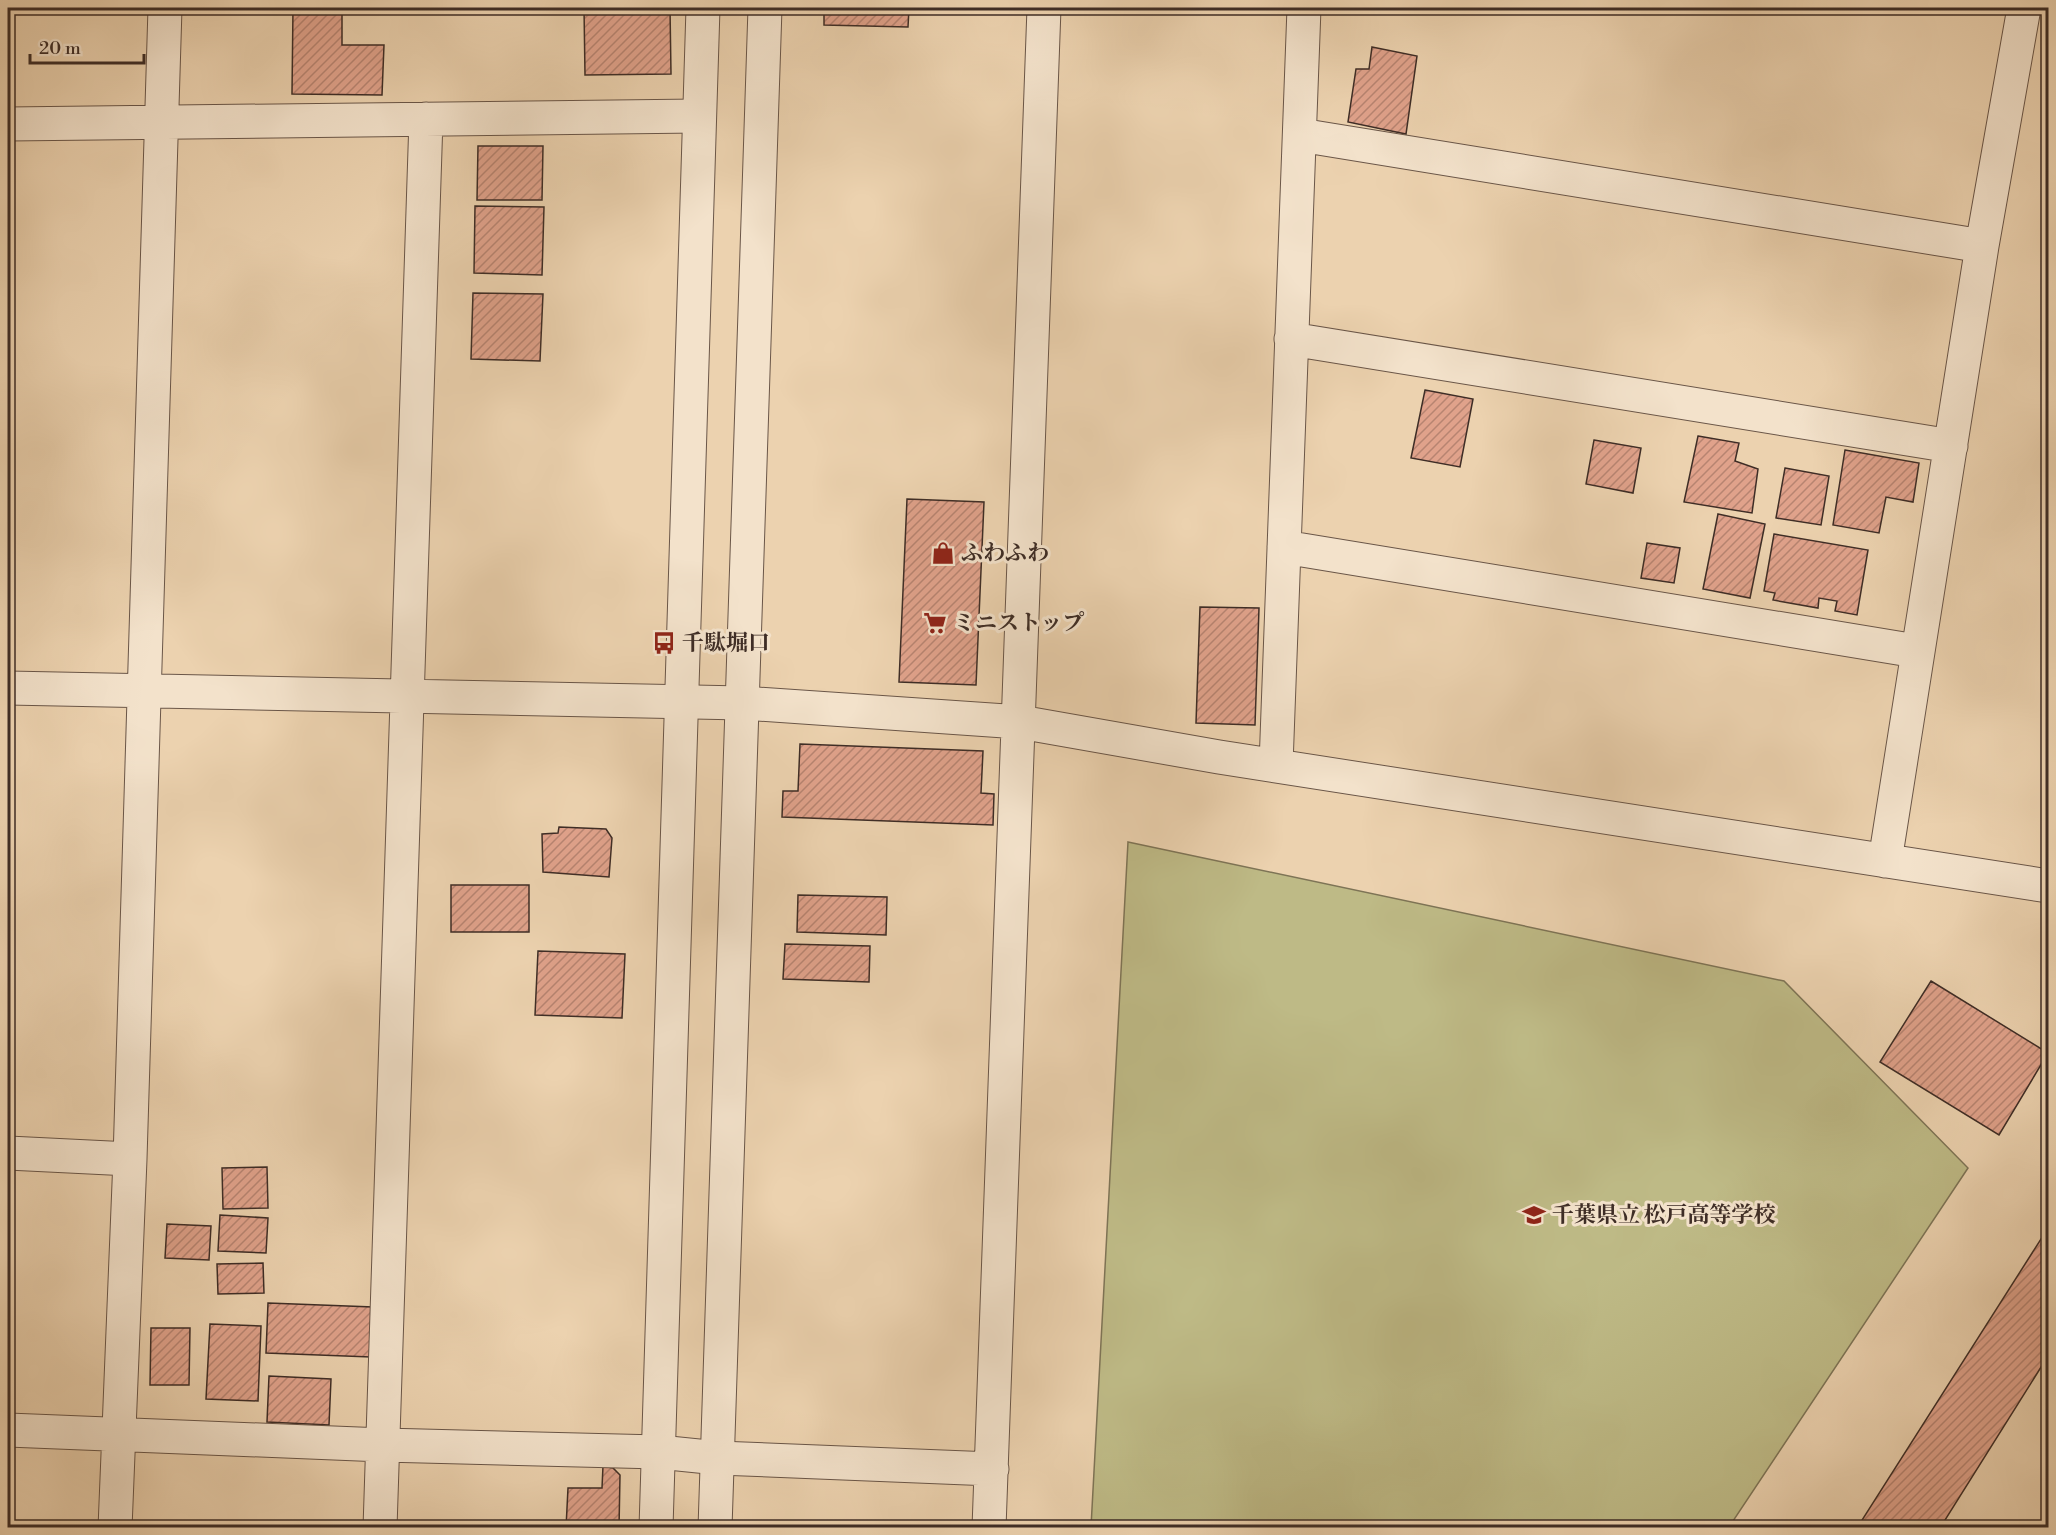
<svg xmlns="http://www.w3.org/2000/svg" width="2056" height="1535" font-family="'Libre Bodoni','Noto Serif JP',serif">
<defs>
<pattern id="building-hatch" width="6" height="6" patternUnits="userSpaceOnUse" patternTransform="scale(1.5)"><rect width="6" height="6" fill="#e0a28b"/><path d="M-1 1l2-2M0 6l6-6M5 7l2-2" fill="none" stroke="#b78471"/></pattern>
</defs>
<rect width="100%" height="100%" fill="#ecd2af"/>
<filter id="stains"><feTurbulence type="fractalNoise" baseFrequency=".00333" numOctaves="4"/><feColorMatrix values="0 0 0 0 .2 0 0 0 0 .09 0 0 0 0 .02 0 0 0 .5 -.17"/></filter>
<radialGradient id="worn" r=".72"><stop offset=".6" stop-color="#630" stop-opacity="0"/><stop offset="1" stop-color="#630" stop-opacity=".3"/></radialGradient>
<path fill="#beba86" stroke="#7e7456" stroke-width="1.5" d="M1128 842 1784 981 1968 1168 1729 1527H1091Z"/>
<path fill="url(#building-hatch)" stroke="#3e2d26" stroke-width="1.5" d="M293 8H342V45H384L382 95 292 94Z
M584 8H670L671 74 585 75Z
M801 8H909L908 27 824 25V11L801 10Z
M1372 47 1417 56 1406 134 1348 122 1356 69H1369Z
M478 146H543L542 200H477Z
M475 206 544 207 542 275 474 273Z
M473 293 543 294 540 361 471 359Z
M1425 390 1473 399 1460 467 1411 458Z
M1698 436 1739 443 1735 461 1758 469 1752 513 1684 502Z
M1594 440 1641 448 1633 493 1586 484Z
M1845 450 1919 463 1913 502 1886 497 1879 533 1833 525Z
M1785 468 1829 476 1821 525 1776 518Z
M907 499 984 502 976 685 899 682Z
M1718 514 1765 524 1750 598 1703 589Z
M1774 534 1868 550 1857 615 1835 611 1837 601 1819 598 1818 608 1773 600 1775 593 1764 591Z
M1647 543 1680 548 1674 583 1641 578Z
M1200 607 1259 608 1255 725 1196 723Z
M800 744 983 751 981 793 994 794 993 825 782 817 783 791H798Z
M559 827 606 829 612 838 609 877 543 872 542 834 558 833Z
M451 885H529V932H451Z
M798 895 887 897 886 935 797 932Z
M785 944 870 946 869 982 783 979Z
M538 951 625 954 622 1018 535 1015Z
M1931 981 2048 1053 1999 1135 1880 1062Z
M267 1167 268 1208 223 1209 222 1168Z
M220 1215 268 1218 266 1253 218 1251Z
M167 1224 211 1226 209 1260 165 1258Z
M2048 1228V1356L1940 1528H1857Z
M263 1263 264 1293 218 1294 217 1264Z
M268 1303 373 1307 371 1357 266 1353Z
M210 1324 261 1326 258 1401 206 1399Z
M151 1328H190L189 1385H150Z
M269 1376 331 1379 329 1425 267 1422Z
M603 1466 613 1468 620 1475 619 1528H566L568 1488H602Z"/>
<g fill="none" stroke-linecap="round" stroke-linejoin="round">
<g stroke="#6a5648" stroke-width="35">
<path id="minor" d="M8 124 698 116
M1300 135 1982 246
M1291 339 1951 446
M1284 547 1916 651
M8 688 743 703 1020 722 1219 757 2048 886
M1276 765 1304 8
M1885 861 1982 246 2024 8
M8 1153 130 1159
M8 1430 383 1445 659 1452 718 1458 992 1469
M115 1528 130 1159 165 8
M380 1528 426 119
M989 1528 1044 8"/>
</g>
<g stroke="#6a5648" stroke-width="35">
<path id="tertiary" d="M656 1528 703 8
M715 1528 765 8"/>
</g>
<use href="#minor" stroke="#f3e2cb" stroke-width="33"/>
<use href="#tertiary" stroke="#f3e2cb" stroke-width="33"/>
</g>
<defs>
<g id="shop-bare" transform="scale(1.8)"><path d="M-5-2.5h2.3a2.7 3.5 0 0 1 5.4 0H5L5.5 6h-11ZM-1.5-2.5h3a1.5 2.3 0 0 0-3 0Z" fill="#8f2418" stroke="#f3e2cb" stroke-width="2.5" paint-order="stroke"/></g>
<g id="supermarket-bare" transform="scale(1.8)"><path d="M-6-5.5h2.5l.6 2H6L4.5 2H-2.5L-4.4-4H-6ZM-1.5 3.2a1.3 1.3 0 1 0 .1 0ZM3 3.2a1.3 1.3 0 1 0 .1 0Z" fill="#8f2418" stroke="#f3e2cb" stroke-width="2.5" paint-order="stroke"/></g>
<g id="bus-bare" transform="scale(1.8)"><path d="M-5-6H5V4H4V6H2V4H-2V6H-4V4H-5ZM-3.5-4V0h7V-4ZM-3.5 1.2v1.5H-2V1.2ZM2 1.2v1.5H3.5V1.2Z" fill="#8f2418" stroke="#f3e2cb" stroke-width="2.5" paint-order="stroke"/></g>
<g id="school-bare" transform="scale(1.8)"><path d="M0-5L7-2L0 1L-7-2ZM-4 1L0 2.5L4 1V4Q0 6-4 4Z" fill="#8f2418" stroke="#f3e2cb" stroke-width="2.5" paint-order="stroke"/></g>
</defs>
<g fill-rule="evenodd">
<use href="#shop-bare" x="943" y="553"/>
<use href="#supermarket-bare" x="935" y="623"/>
<use href="#bus-bare" x="664" y="643"/>
<use href="#school-bare" x="1534" y="1215"/>
</g>
<g text-anchor="middle" dominant-baseline="central" stroke-width="6" stroke-linejoin="round" paint-order="stroke">
<g font-size="22" font-weight="bold" fill="#3e2d26" stroke="#f3e2cb" text-anchor="start">
<text x="961" y="553">ふわふわ</text>
<text x="953" y="623">ミニストップ</text>
<text x="682" y="643">千駄堀口</text>
<text x="1552" y="1215">千葉県立 松戸高等学校</text>
</g>
</g>
<rect width="2056" height="1535" fill="none" stroke="#ecd2af" stroke-width="30"/>
<rect x="9" y="9" width="2038" height="1517" fill="none" stroke="#3e2d26" stroke-width="3"/>
<rect x="15" y="15" width="2026" height="1505" fill="none" stroke="#3e2d26" stroke-width="1.5"/>
<path d="M30 54v9h114v-9" fill="none" stroke="#3e2d26" stroke-width="3"/>
<text x="39" y="54" font-size="18" fill="#3e2d26" stroke="#f3e2cb" stroke-width="4.5" paint-order="stroke">20 m</text>
<rect width="100%" height="100%" filter="url(#stains)"/>
<rect width="100%" height="100%" fill="url(#worn)"/>
</svg>
